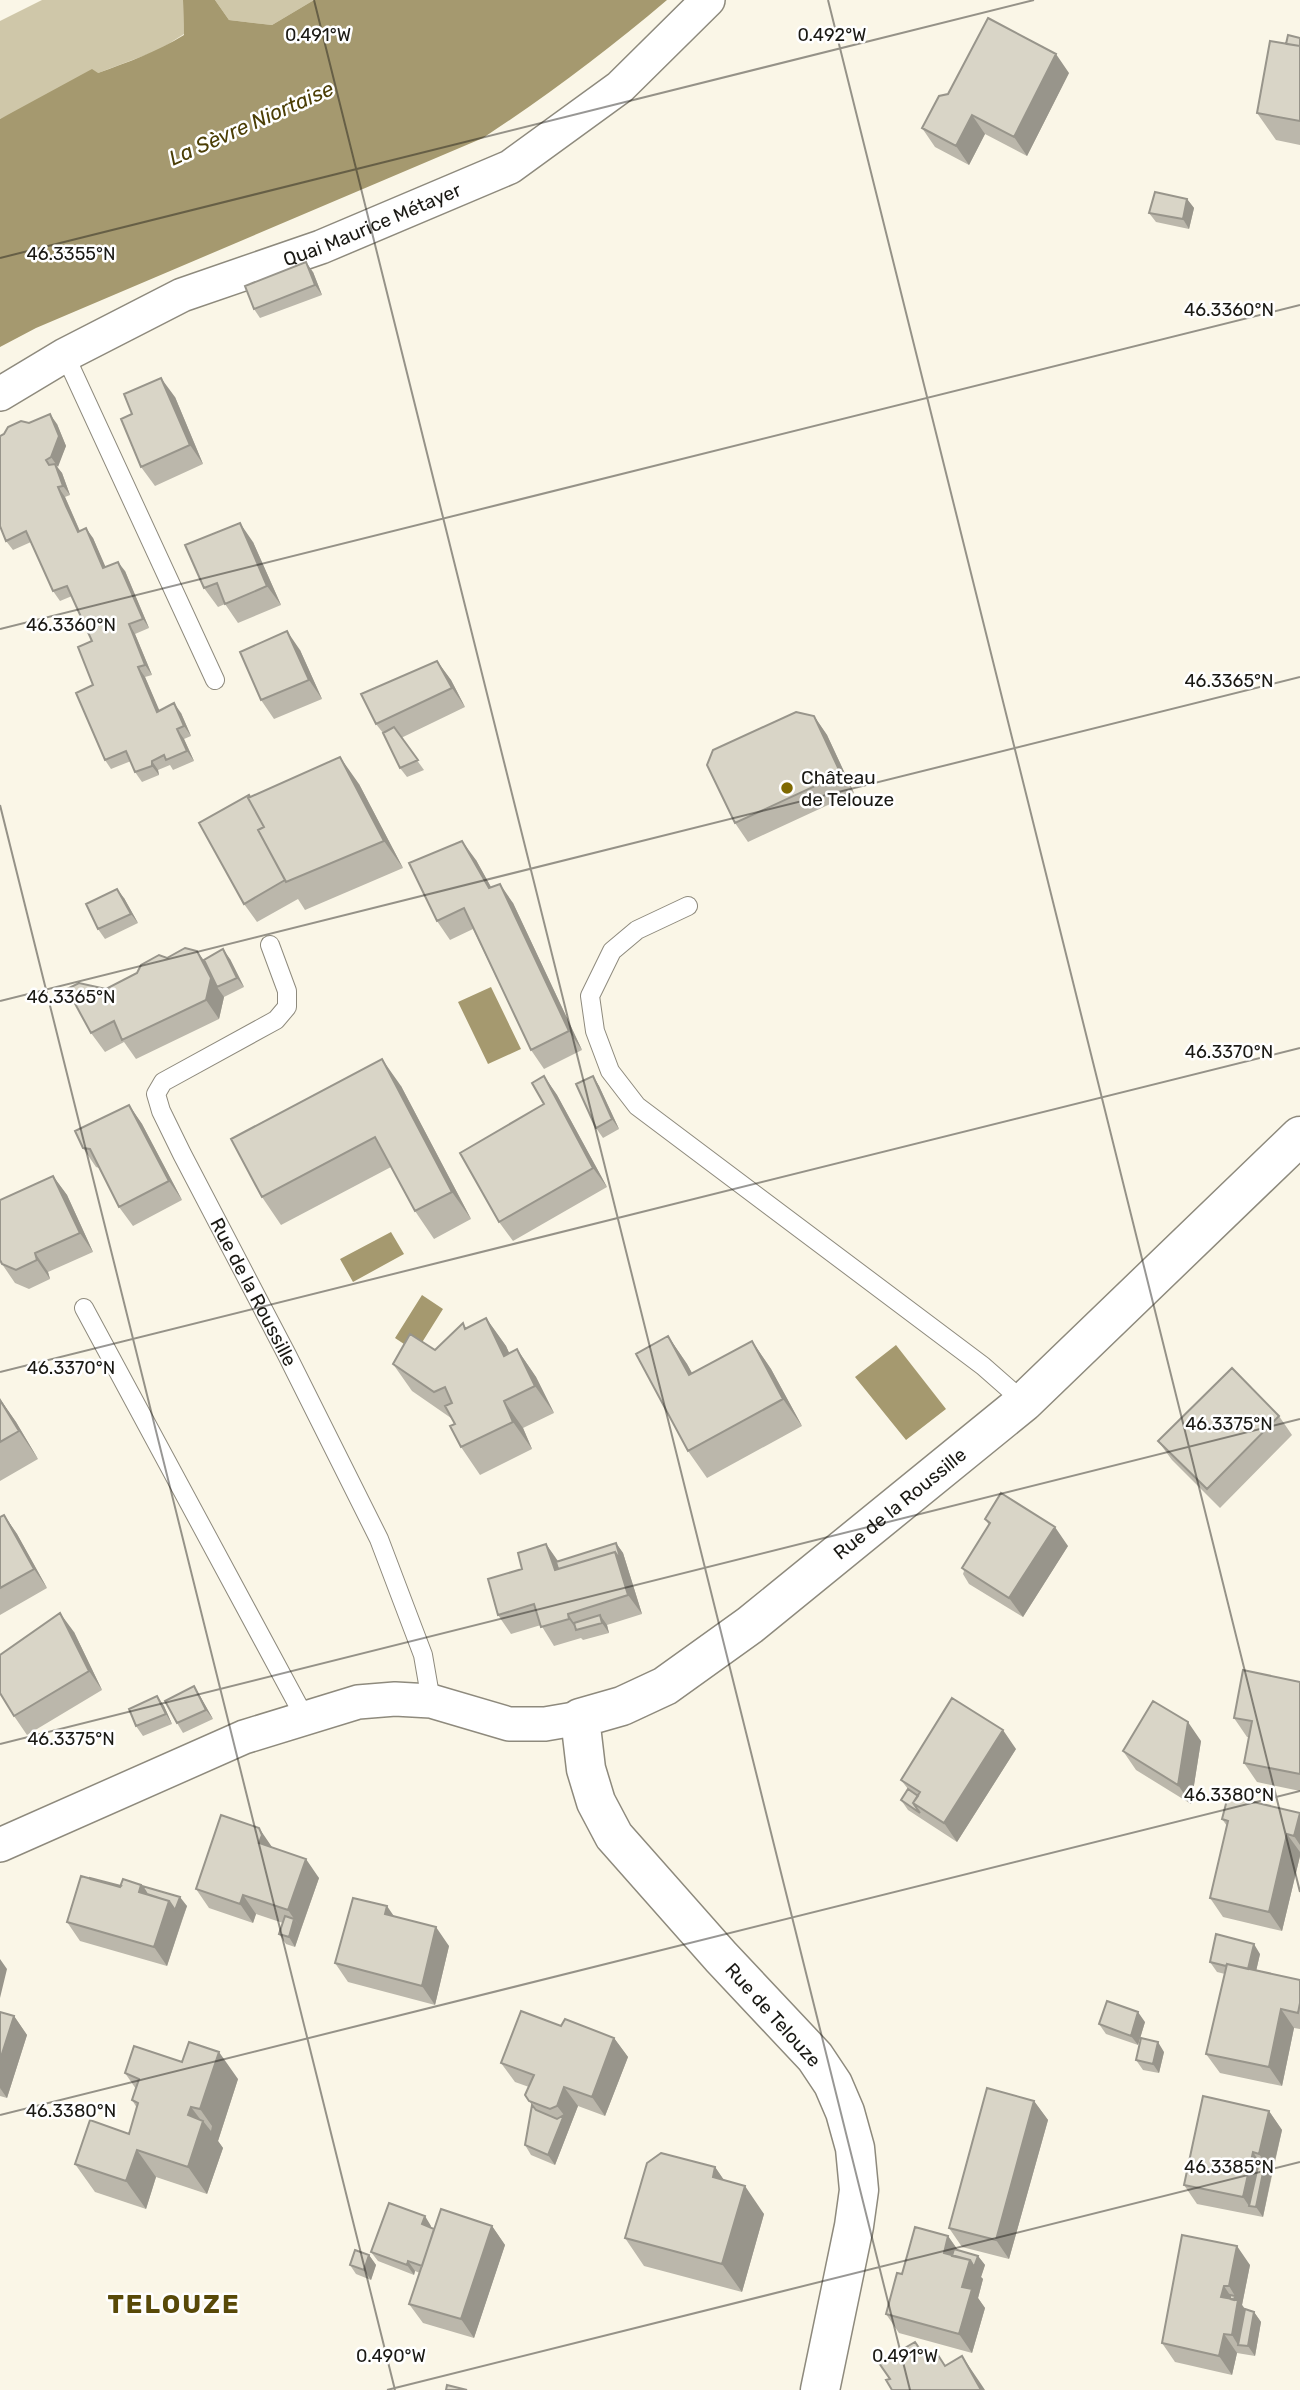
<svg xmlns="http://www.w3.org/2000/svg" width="1300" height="2390" font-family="Rubik,sans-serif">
<rect width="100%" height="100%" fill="#faf6e7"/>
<path fill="#cfc7a9" d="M42 0H183L184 34 159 50 98 73 0 119V21Z
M215 0H314L272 25 229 20Z"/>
<path fill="#a5996f" d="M183 0H215L229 20 272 25 314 0H667C608 50 548 95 483 138L36 328 0 347V119L92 69 98 73C128 62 157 52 184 35Z
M491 987 521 1049 488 1064 458 1002Z
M391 1232 404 1254 353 1282 340 1259Z
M422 1295 443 1309 416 1352 395 1338Z
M896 1345 946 1409 906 1440 855 1377Z"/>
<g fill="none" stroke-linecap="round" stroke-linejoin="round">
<g stroke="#8e8a7d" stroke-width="20">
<g id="lane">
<path d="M65 355 215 680"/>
<path d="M688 906 637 930 612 951 590 996 595 1031 610 1071 637 1106 983 1366 1024 1402"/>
<path id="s1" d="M270 945 287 991V1007L276 1020 163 1082 156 1094 161 1111 182 1154 287 1355 379 1539 423 1655 431 1701"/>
<path d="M84 1308 305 1718"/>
</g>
</g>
<g stroke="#8e8a7d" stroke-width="36">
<g id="street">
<path id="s2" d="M0 394 65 355 182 295 321 247 510 167 620 87 708 0"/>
<path d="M0 1845 244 1737 358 1702 395 1699 431 1701 509 1724H545L580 1718"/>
</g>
</g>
<g stroke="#8e8a7d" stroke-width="41">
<g id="secondary">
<path id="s3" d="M820 2390 854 2226 859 2190 855 2148 845 2112 833 2084 815 2057 721 1957 614 1836 596 1802 586 1769 580 1718 622 1706 665 1686 750 1625 1024 1402 1300 1136"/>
</g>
</g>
<use href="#lane" stroke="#fff" stroke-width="18"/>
<use href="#street" stroke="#fff" stroke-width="33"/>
<use href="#secondary" stroke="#fff" stroke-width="38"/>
</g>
<path fill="#bbb7ab" d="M1300 38V145L1276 140 1257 113Z
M1069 73 1027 156 985 134 969 165 935 147 922 128Z
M1187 199 1194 208 1189 229 1156 222 1149 213Z
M313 272 322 295 260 318 254 309Z
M175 397 203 464 155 486 141 467Z
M29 423 57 424 66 446 57 467 62 473 70 495 65 497 80 531 93 538 105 567 125 571 149 628 135 634 152 675 145 677 159 711 181 713 191 736 184 739 194 761 173 770 170 765 158 770 159 775 142 782 135 772 131 761 111 769 105 760 93 685 92 641 72 596 60 601 53 591 31 542 13 550 6 541 1 528 0 529V436Z
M253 542 281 605 238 623 225 604 218 607 204 588Z
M300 650 322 699 274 719 261 700Z
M437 661 451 680 465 707 401 738 424 770 407 777 400 768 383 733 376 724Z
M814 716 827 735 854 793 748 842 735 823Z
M359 784 403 868 305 910 298 899 257 922 244 904 250 797Z
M476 860 491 887 513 903 582 1050 544 1069 531 1050 473 929 450 940 437 921Z
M124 898 138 923 105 939 98 929Z
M167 958 204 960 230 959 244 987 224 997 219 1019 136 1059 124 1042 105 1052 91 1033 106 989Z
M544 1076 557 1095 607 1187 513 1241 499 1222 544 1104Z
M593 1076 599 1086 619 1129 603 1138 596 1128Z
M401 1086 471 1219 434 1239 415 1211 391 1167 281 1225 262 1197Z
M129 1105 142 1124 182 1200 133 1226 119 1207 99 1168 96 1167 83 1148Z
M53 1176 67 1195 93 1252 48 1272 50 1279 29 1289 15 1283 2 1264Z
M486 1318 506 1346 509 1353 517 1349 536 1377 554 1413 523 1428 532 1449 480 1475 461 1447 455 1424 451 1418 412 1391 393 1364 435 1350 467 1328Z
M668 1336 687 1364 692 1373 752 1341 771 1369 802 1426 707 1478 688 1451Z
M0 1399 16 1422 38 1459 0 1481Z
M1279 1416 1292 1435 1220 1508 1172 1460 1158 1441Z
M4 1515 17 1534 47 1588 0 1615V1517Z
M985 1519 1068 1546 1023 1617 969 1584 963 1574 964 1571 962 1568 989 1525Z
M616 1543 623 1553 642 1614 607 1625 609 1633 583 1640 581 1638 554 1646 541 1625 511 1634 498 1615 522 1569 546 1544 558 1561Z
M74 1632 102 1690 27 1735 14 1716Z
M1300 1682V1791L1257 1782 1244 1763 1249 1737H1247L1234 1718Z
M157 1696 164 1706 172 1724 143 1736 136 1726Z
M200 1696 213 1719 183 1733 177 1723Z
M1201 1741 1191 1804 1136 1770 1123 1751Z
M1016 1749 957 1842 908 1810 901 1800 908 1789 901 1780Z
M1300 1813V1856L1282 1931 1223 1917 1210 1898 1227 1826 1222 1819Z
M272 1848 319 1878 295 1947 286 1944 279 1934 283 1923 256 1914 253 1923 209 1908 196 1889Z
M141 1885 142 1886 187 1906 167 1966 80 1941 67 1922 121 1886Z
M394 1916 449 1946 435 2005 348 1982 335 1963Z
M1260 1954 1256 1971 1300 1980V2029L1294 2028 1282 2086 1220 2073 1206 2054 1225 1974 1217 1972 1210 1962Z
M0 2012 14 2016 27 2035 7 2098 0 2096Z
M1145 2022 1138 2045 1106 2034 1099 2024Z
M561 2026 614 2038 628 2057 605 2116 578 2106 555 2165 531 2155 525 2145 532 2105 525 2095 529 2087 515 2082 501 2063Z
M1164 2052 1159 2073 1143 2070 1136 2060Z
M125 2073 238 2079 218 2141 223 2148 207 2194 156 2177 146 2209 95 2192 75 2164 129 2134 137 2108 132 2100 136 2089Z
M1034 2101 1048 2120 1009 2259 962 2247 949 2228Z
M1269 2111 1282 2130 1263 2217 1197 2204 1184 2185Z
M715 2167 724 2180 764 2214 742 2292 644 2266 625 2238Z
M431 2226V2228L434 2229 492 2226 505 2245 474 2338 423 2323 409 2304 420 2273 415 2271 414 2275 378 2261 371 2252Z
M1182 2235 1250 2265 1242 2305 1245 2309 1254 2312 1261 2322 1255 2356 1237 2353 1232 2375 1175 2362 1162 2343Z
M948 2236 958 2250 978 2256 985 2265 981 2277 983 2279 978 2298 985 2308 972 2353 899 2333 886 2314 902 2274Z
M369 2255 376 2265 371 2280 356 2274 350 2265Z"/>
<path fill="#98958b" d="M1056 54 1069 73 1027 156 1014 137Z
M972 115 985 134 969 165 956 146Z
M1187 199 1194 208 1189 229 1183 219Z
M306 262 313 272 322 295 315 285Z
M161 378 175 397 203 464 190 445Z
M50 414 57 424 66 446 58 467 51 457Z
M55 464 62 473 70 495 63 486Z
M58 487 65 497 84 541 78 532Z
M240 523 253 542 281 605 267 586Z
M86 528 93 538 110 577 103 568Z
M118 562 125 571 149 628 143 619Z
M129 624 135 634 152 675 145 665Z
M287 631 300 650 322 699 309 680Z
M437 661 451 680 465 707 452 688Z
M138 667 145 677 164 721 157 712Z
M174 703 181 713 191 736 184 726Z
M814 716 827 735 854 793 841 774Z
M177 729 184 739 194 761 187 751Z
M340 757 359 784 403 868 384 841Z
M152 761 158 770 159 775 152 766Z
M462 841 476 860 502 907 489 888Z
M500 884 513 903 582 1050 569 1031Z
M117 889 124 898 138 923 131 914Z
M223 949 230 959 244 987 237 978Z
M197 951 211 970 217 987 224 997 219 1019 206 1000Z
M382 1059 401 1086 471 1219 452 1192Z
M544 1076 557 1095 607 1187 593 1168Z
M593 1076 599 1086 619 1129 612 1119Z
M129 1105 142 1124 182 1200 169 1181Z
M53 1176 67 1195 93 1252 80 1233Z
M35 1253 48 1272 50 1279 37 1260Z
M486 1318 506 1346 523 1383 504 1356Z
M668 1336 687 1364 708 1402 689 1375Z
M752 1341 771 1369 802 1426 783 1399Z
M517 1349 536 1377 554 1413 535 1386Z
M0 1399 16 1422 38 1459 19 1431Z
M504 1401 523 1428 532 1449 513 1422Z
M4 1515 17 1534 47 1588 34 1569Z
M1055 1527 1068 1546 1023 1617 1009 1598Z
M616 1543 623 1553 642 1614 628 1595 615 1552Z
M546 1544 559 1563 564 1578 555 1570Z
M60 1613 74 1632 102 1690 89 1671Z
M568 1614 578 1629 577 1630 569 1619Z
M600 1615 607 1625 609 1633 602 1623Z
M194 1686 200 1696 213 1719 206 1710Z
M157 1696 164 1706 172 1724 166 1714Z
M1188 1722 1201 1741 1191 1804 1178 1785Z
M1003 1730 1016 1749 957 1842 944 1823Z
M1300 1813V1845L1294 1836Z
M259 1828 272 1847 275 1854 259 1843Z
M1287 1834 1300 1852V1856L1282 1931 1269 1912Z
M306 1859 319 1878 301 1929 288 1910Z
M141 1885 154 1904 139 1892Z
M243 1895 256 1914 253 1923 240 1904Z
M180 1897 187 1906 182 1920 175 1910Z
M169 1901 182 1920 167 1966 154 1947Z
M387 1906 400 1925 385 1914Z
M294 1919 301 1929 295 1947 289 1937Z
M436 1927 449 1946 435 2005 422 1986Z
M1254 1944 1260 1954 1254 1980 1248 1970Z
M0 1959 7 1969 0 1998Z
M1281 2009 1294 2028 1282 2086 1269 2067Z
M1138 2012 1145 2022 1138 2045 1131 2036Z
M14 2016 27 2035 7 2098 0 2088V2060Z
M614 2038 628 2057 605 2116 592 2097Z
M1158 2042 1164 2052 1159 2073 1153 2064Z
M219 2052 238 2079 218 2141 223 2148 207 2194 188 2167V2115L191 2107 203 2123V2121L211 2131 212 2126 200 2109Z
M564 2087 578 2106 555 2165 548 2155 564 2115 557 2106Z
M1034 2101 1048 2120 1009 2259 996 2240Z
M1269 2111 1282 2130 1272 2173 1259 2154Z
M137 2150 156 2177 146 2209 126 2181Z
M1253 2152 1264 2169 1265 2163 1272 2173 1263 2217 1256 2207 1249 2206 1243 2197Z
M715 2167 734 2195 713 2177Z
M745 2186 764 2214 742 2292 722 2264Z
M425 2216 431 2226 429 2234 422 2224Z
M492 2226 505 2245 474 2338 461 2319Z
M948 2236 961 2255 959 2265 944 2253Z
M1237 2246 1250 2265 1242 2305 1252 2319 1238 2345 1232 2335 1221 2297 1224 2286 1234 2301 1235 2296 1229 2286Z
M369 2255 376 2265 371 2280 364 2270Z
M978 2256 985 2265 981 2277 983 2279 978 2298 985 2308 972 2353 959 2334 962 2287 970 2260Z
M408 2261 415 2271 414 2275 407 2265Z
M1254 2312 1261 2322 1255 2356 1248 2346Z
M1224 2334 1237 2353 1232 2375 1219 2356Z
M962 2356 981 2384 985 2390H981Z"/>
<path fill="#d9d5c7" stroke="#98958b" stroke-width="2" d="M988 18 1056 54 1014 137 972 115 956 146 922 128 939 96 948 94Z
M1288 35 1300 38V46L1286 44Z
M1270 41 1300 46V121L1257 113Z
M1155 192 1187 199 1183 219 1149 213Z
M306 262 315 285 254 309 245 286Z
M161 378 190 445 141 467 121 419 132 414 124 394Z
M50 414 59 436 51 457 46 460 49 465 55 464 63 486 58 487 66 506 78 532 86 528 103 568 118 562 143 619 129 624 145 665 138 667 157 712 174 703 184 726 177 729 187 751 166 760 164 755 152 761V766L135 772 126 751 105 760 76 693 93 685 78 647 92 641 67 586 53 591 26 531 6 541 0 526V436L4 434 8 427 21 421 29 423Z
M240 523 267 586 225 604 217 583 204 588 185 545Z
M287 631 309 680 261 700 240 652Z
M437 661 452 688 376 724 361 694Z
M796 712 814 716 841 774 735 823 707 765 713 750Z
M394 727 418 760 400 768 383 733Z
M340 757 384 841 286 882 258 830 264 827 248 798Z
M249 795 250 797 248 798 264 827 258 830 285 880 244 904 199 823Z
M462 841 489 888 500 884 569 1031 531 1050 464 908 437 921 409 863Z
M117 889 131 914 98 929 86 904Z
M185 948 197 951 211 978 206 1000 122 1040 114 1021 91 1033 67 989 79 983 106 989 137 973 141 965 159 955 167 958Z
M223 949 237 978 217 987 204 960Z
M382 1059 452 1192 415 1211 375 1137 262 1197 231 1139Z
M544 1076 593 1168 499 1222 460 1153 544 1104 532 1083Z
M593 1076 612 1119 596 1128 576 1084Z
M129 1105 169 1181 119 1207 90 1149 83 1148 75 1131Z
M53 1176 80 1233 35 1253 37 1260 16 1270 2 1264 0 1260V1200Z
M486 1318 504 1356 517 1349 535 1386 504 1401 513 1422 461 1447 450 1426 455 1424 445 1406 452 1403 445 1387 434 1392 393 1364 410 1334 435 1350 463 1323 465 1329Z
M668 1336 689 1375 752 1341 783 1399 688 1451 636 1354Z
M1232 1368 1279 1416 1207 1489 1158 1441Z
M0 1400 19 1431 0 1442Z
M1001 1493 1055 1527 1009 1598 962 1568 990 1523 985 1519Z
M4 1515 34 1569 0 1588V1517Z
M616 1543 621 1561 615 1552 558 1569 556 1562Z
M546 1544 555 1570 615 1552 628 1595 568 1614 569 1619 541 1627 534 1604 498 1615 488 1579 522 1569 518 1553Z
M60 1613 89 1671 14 1716 0 1693V1655Z
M600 1615 602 1623 576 1630 574 1623Z
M1243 1670 1300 1682V1774L1244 1763 1252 1721 1234 1718Z
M194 1686 206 1710 177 1723 165 1701Z
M157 1696 166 1714 136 1726 129 1709Z
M952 1698 1003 1730 944 1823 913 1803 920 1792 901 1780Z
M1153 1701 1188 1722 1178 1785 1123 1751Z
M908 1789 918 1796 913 1803 920 1813 901 1800Z
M1228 1796 1300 1813 1294 1836 1287 1834 1269 1912 1210 1898 1228 1821 1222 1819Z
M221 1815 259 1828 262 1835 259 1843 306 1859 288 1910 243 1895 240 1904 196 1889Z
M81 1876 120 1887 123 1879 141 1885 139 1892 169 1901 154 1947 67 1922Z
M90 1878 121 1886 120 1887 90 1879Z
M142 1886 180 1897 175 1910 169 1901 147 1894Z
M353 1898 387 1906 385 1914 436 1927 422 1986 335 1963Z
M285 1916 294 1919 289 1937 279 1934Z
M1216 1934 1254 1944 1248 1969 1227 1964 1226 1966 1210 1962Z
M1227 1964 1300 1980V2003L1298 2013 1281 2009 1269 2067 1206 2054Z
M1107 2001 1138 2012 1131 2036 1099 2024Z
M521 2011 561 2026 565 2019 614 2038 592 2097 564 2087 557 2106 550 2109 529 2101 525 2095 534 2075 501 2063Z
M0 2012 14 2016 0 2060Z
M1141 2038 1158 2042 1153 2064 1136 2060Z
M189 2042 219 2052 200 2109 191 2107 188 2115 203 2121 188 2167 137 2150 126 2181 75 2164 90 2120 129 2134 138 2103 132 2100 139 2079 125 2073 134 2046 182 2062Z
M987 2088 1034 2101 996 2240 949 2228Z
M1203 2096 1269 2111 1259 2154 1253 2152 1243 2197 1184 2185Z
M532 2105 536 2110 557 2119 564 2115 548 2155 525 2145Z
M661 2153 715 2167 713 2177 745 2186 722 2264 625 2238 647 2163Z
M1259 2162 1265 2163 1256 2207 1249 2206Z
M389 2203 425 2216 422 2224 434 2229 422 2266 408 2261 407 2265 371 2252Z
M441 2209 492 2226 461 2319 409 2304Z
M915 2227 948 2236 944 2253 970 2260 962 2287 972 2289 959 2334 886 2314 897 2273 902 2274Z
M1182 2235 1237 2246 1229 2286H1224L1221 2297 1238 2300 1232 2335 1224 2334 1219 2356 1162 2343Z
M954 2249 978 2256 974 2267 970 2260 952 2256Z
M355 2250 369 2255 364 2270 350 2265Z
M1230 2295 1235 2296 1234 2300 1230 2299Z
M1245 2309 1254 2312 1248 2346 1238 2345Z
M915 2342 926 2358 936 2352 945 2366 962 2356 981 2390H892L886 2380 890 2379 879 2363Z
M447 2385 467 2390H446Z"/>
<path fill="none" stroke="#1a1914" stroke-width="2" stroke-opacity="0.45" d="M314 0 910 2390M828 0 1300 1892M0 258 1034 0M0 629 1300 305M0 805 395 2390M0 1001 1300 677M0 1372 1300 1048M0 1744 1300 1419M0 2115 1300 1791M387 2390 1300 2162"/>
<circle fill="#7f6901" stroke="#fff" stroke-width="2.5" cx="787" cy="788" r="7"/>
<g text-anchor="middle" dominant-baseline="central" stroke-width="5" stroke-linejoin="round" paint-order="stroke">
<g font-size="19" fill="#1a1914" stroke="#fff">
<text stroke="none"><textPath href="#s2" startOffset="410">Quai Maurice Métayer</textPath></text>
<text stroke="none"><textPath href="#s1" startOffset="446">Rue de la Roussille</textPath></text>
<text stroke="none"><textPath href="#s3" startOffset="1158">Rue de la Roussille</textPath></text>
<text transform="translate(773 2015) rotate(48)">Rue de Telouze</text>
</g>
<g font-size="19" fill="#1a1914" stroke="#fff" text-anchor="start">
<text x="801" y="777">Château<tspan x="801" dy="22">de Telouze</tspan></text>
</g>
<g font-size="21" font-style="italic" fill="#4b3e05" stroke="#fff">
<text transform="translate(251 123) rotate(-24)">La Sèvre Niortaise</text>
</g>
<g font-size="26" font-weight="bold" letter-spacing="2" fill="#584908" stroke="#fff">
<text x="174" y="2304">TELOUZE</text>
</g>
</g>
<g font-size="18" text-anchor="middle" fill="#1a1914" stroke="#fff" stroke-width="5" stroke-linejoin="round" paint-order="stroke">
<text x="318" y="41">0.491°W</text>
<text x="832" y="41">0.492°W</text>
<text x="71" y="260">46.3355°N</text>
<text x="1229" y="316">46.3360°N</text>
<text x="71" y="631">46.3360°N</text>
<text x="1229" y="687">46.3365°N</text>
<text x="71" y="1003">46.3365°N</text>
<text x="1229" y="1058">46.3370°N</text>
<text x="71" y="1374">46.3370°N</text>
<text x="1229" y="1430">46.3375°N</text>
<text x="71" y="1745">46.3375°N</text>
<text x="1229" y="1801">46.3380°N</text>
<text x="71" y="2117">46.3380°N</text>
<text x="1229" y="2173">46.3385°N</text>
<text x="391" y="2362">0.490°W</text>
<text x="905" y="2362">0.491°W</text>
</g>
</svg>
